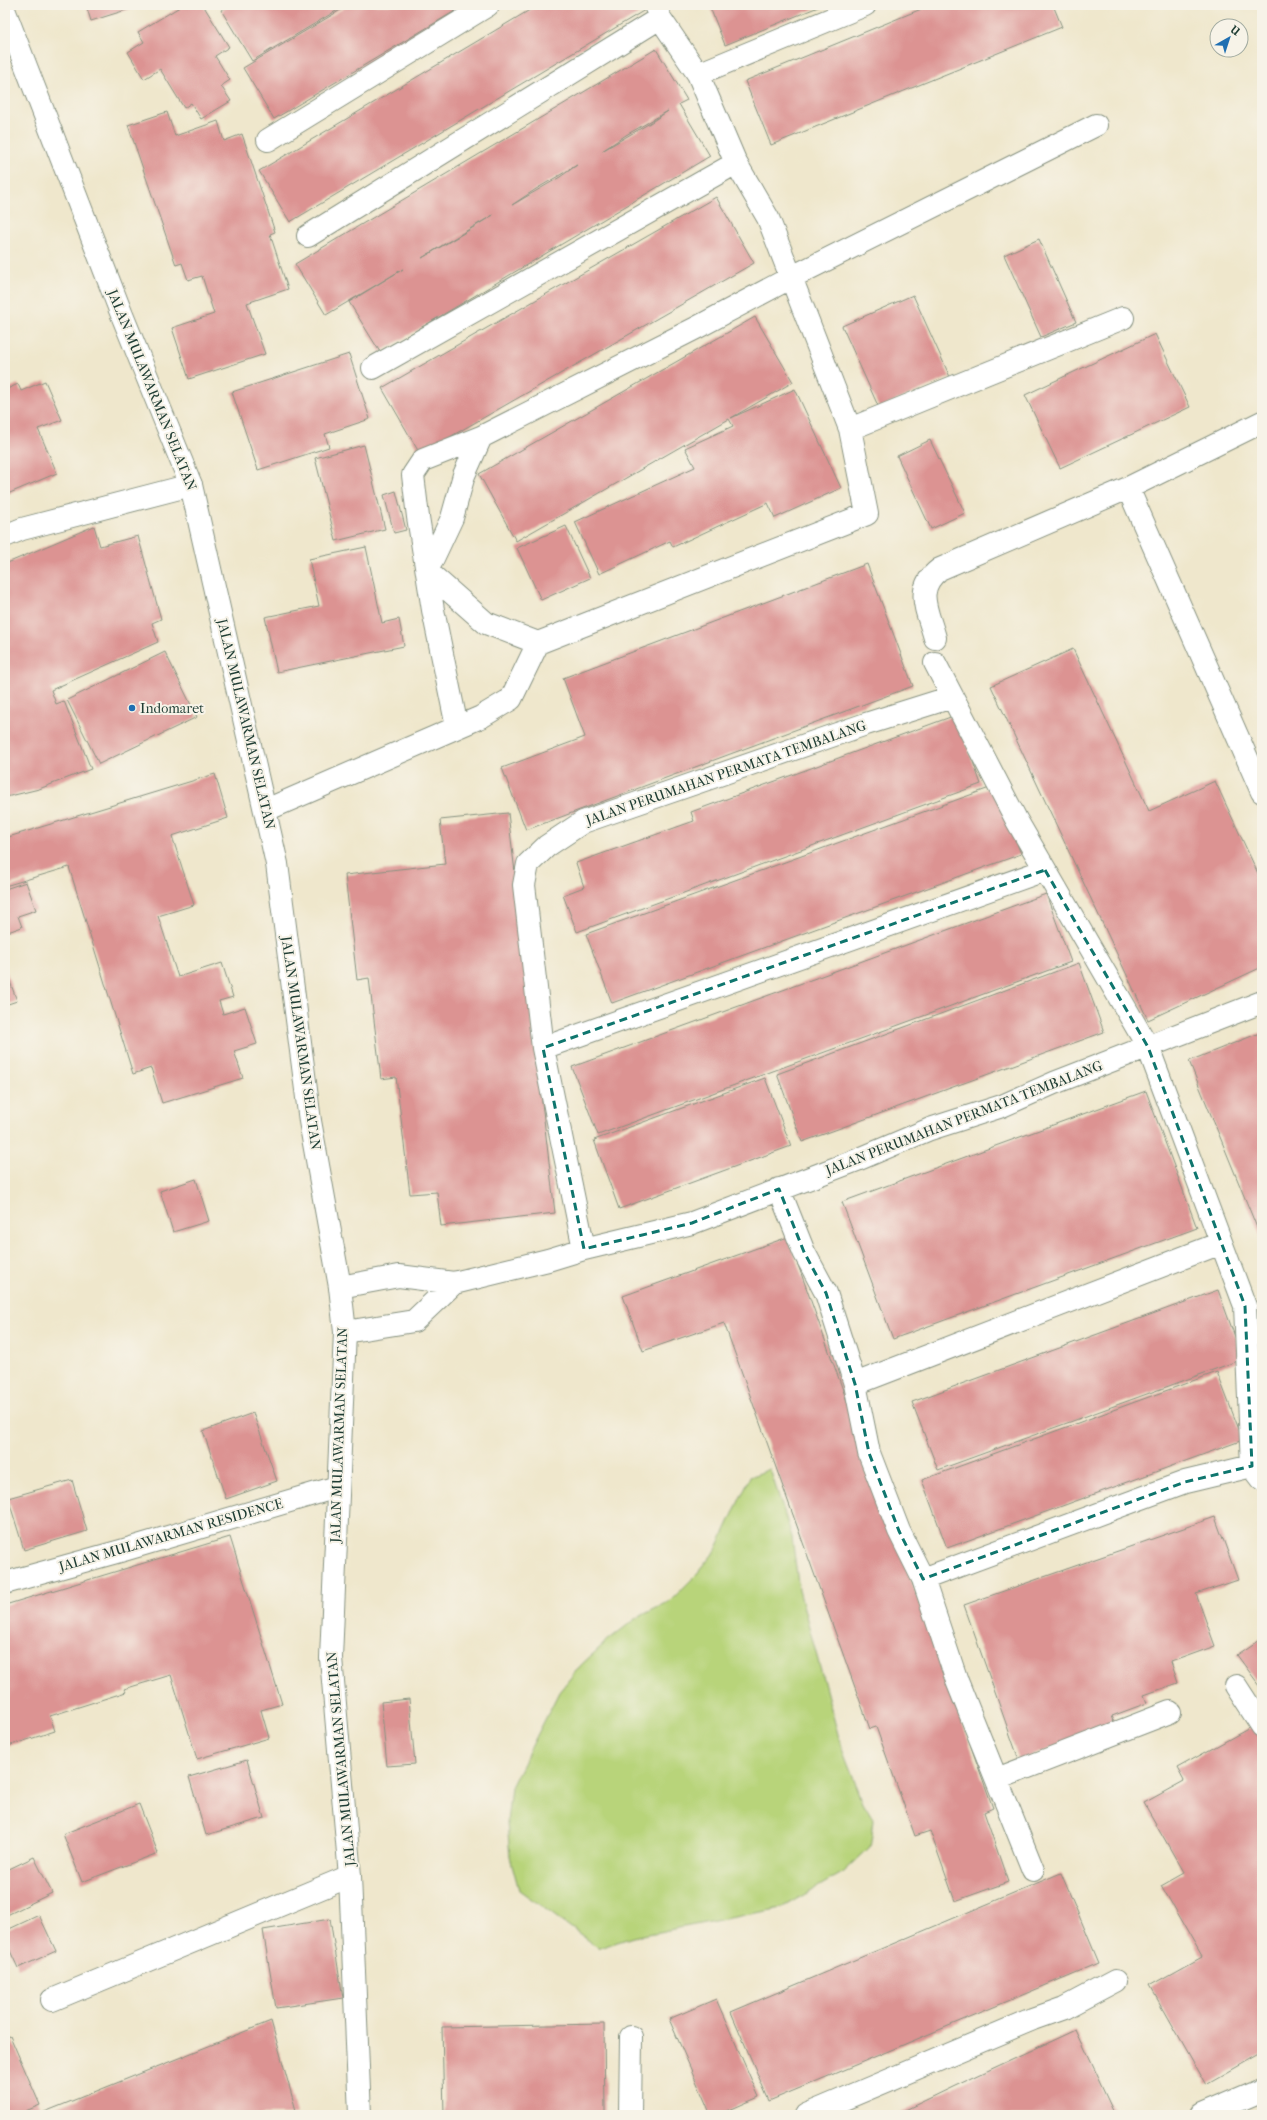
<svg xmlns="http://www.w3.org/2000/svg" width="1267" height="2120" font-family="'IM FELL French Canon',serif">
<rect width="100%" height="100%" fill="#f7f3e8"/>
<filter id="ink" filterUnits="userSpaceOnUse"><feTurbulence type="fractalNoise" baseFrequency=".025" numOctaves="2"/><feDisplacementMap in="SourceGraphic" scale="8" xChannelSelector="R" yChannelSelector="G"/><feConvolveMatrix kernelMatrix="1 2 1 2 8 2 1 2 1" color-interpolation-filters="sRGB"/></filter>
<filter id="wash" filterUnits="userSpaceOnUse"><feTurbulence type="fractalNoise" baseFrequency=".012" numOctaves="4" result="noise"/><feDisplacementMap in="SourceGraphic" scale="16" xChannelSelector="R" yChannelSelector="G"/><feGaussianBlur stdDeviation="0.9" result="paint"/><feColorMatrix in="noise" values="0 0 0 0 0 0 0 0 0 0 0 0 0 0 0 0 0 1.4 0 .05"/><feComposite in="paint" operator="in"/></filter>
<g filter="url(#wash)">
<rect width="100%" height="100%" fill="#efe7cc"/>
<path fill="#b8d47a" stroke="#6c8857" d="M770 1469 792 1537 799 1590 842 1749 863 1803 874 1821 870 1847 844 1872 781 1908 633 1937 599 1948 519 1890 510 1857 507 1822 511 1787 559 1692 581 1665 607 1641 635 1619 670 1601 695 1576 716 1550 750 1477Z"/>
<g id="blocks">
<path fill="#dc9392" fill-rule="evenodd" d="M86 5H142L91 21Z
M183 5H203L229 47 215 56 230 80 221 86 231 101 201 119 191 103 184 108 160 69 144 79 128 52 144 42 138 32Z
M231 5H346L252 61 221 10Z
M349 5H465L274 119 243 68Z
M538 5H649L650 7 290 222 259 171Z
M709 5H823L725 45Z
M931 5H1053L1062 27 771 145 745 81Z
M656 49 687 100 679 104 710 156 380 352 349 302 403 269 326 315 295 264ZM668 111 650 123 602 151 626 135ZM577 165 560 177 512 205 536 189ZM493 215 469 230 422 258 446 243Z
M167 112 175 136 218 121 224 141 242 134 275 232 270 234 288 289 247 303 265 354 189 379 172 328 214 314 202 276 188 280 182 263 176 265 128 125Z
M716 197 754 263 420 454 382 388Z
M1039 239 1076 322 1041 337 1004 255Z
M913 295 950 377 879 408 842 326Z
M755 317 793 382 731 418 795 389 841 488 775 518 768 503 673 547 670 541 599 574 575 522 695 467 685 448 733 426 729 419 516 541 479 474Z
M1155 334 1190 407 1060 468 1025 395Z
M349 354 370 419 325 434 329 447 258 470 232 392Z
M45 381 62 420 38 429 57 473 5 495V390L18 384 21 391Z
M930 440 965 513 931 529 897 456Z
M364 445 385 529 336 541 315 458Z
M396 491 406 530 394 533 384 495Z
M94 526 100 546 138 536 161 619 152 623 158 642 51 690 56 704 64 701 91 769 39 789 6 797 5 564Z
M566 526 590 578 541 600 517 548Z
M366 547 382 623 399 619 404 646 277 672 265 617 319 606 309 559Z
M867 564 913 686 526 830 502 768 585 737 563 678Z
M1073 649 1149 811 1215 781 1262 882V967L1148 1020 991 686Z
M165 652 197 717 99 764 67 700Z
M956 715 981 784 577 932 563 895 584 887 576 863 694 821 691 812Z
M215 774 228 818 172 836 194 905 158 916 178 977 222 963 233 997 219 1001 223 1014 245 1007 257 1044 234 1051 243 1078 162 1103 151 1068 133 1074 69 867 5 886V838Z
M995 786 1021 854 612 1003 586 934Z
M508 813 555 1213 441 1226 437 1192 410 1194 396 1077 381 1079 369 978 357 980 345 875 445 864 440 820Z
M26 882 36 910 18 916 22 927 5 933V889Z
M1046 894 1071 962 598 1135 572 1067Z
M1079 963 1104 1032 802 1142 777 1074Z
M5 968 17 1001 5 1005Z
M1262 1032V1240L1189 1061Z
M765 1078 791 1146 619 1209 594 1140Z
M1146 1091 1197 1228 893 1339 842 1202Z
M196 1179 209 1221 173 1232 160 1191Z
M788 1237 993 1808 984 1812 1008 1882 955 1901 930 1831 915 1836 876 1727 870 1729 724 1323 643 1351 623 1296Z
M1218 1290 1243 1359 938 1470 912 1402Z
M1217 1372 1243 1440 947 1548 922 1480Z
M253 1413 277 1481 226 1499 203 1431Z
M72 1480 87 1531 24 1550 8 1498Z
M1215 1517 1238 1580 1196 1594 1215 1646 1171 1662 1178 1683 1144 1695 1147 1703 1112 1716 1116 1726 1019 1760 964 1605Z
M230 1537 282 1704 261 1710 269 1738 197 1759 171 1675 124 1689 126 1692 50 1716 55 1731 5 1747V1605Z
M1262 1638V1689L1237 1655Z
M409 1699 415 1764 387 1766 381 1702Z
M1255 1725 1262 1738V2053L1206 2085 1150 1986 1202 1957 1161 1886 1184 1873 1144 1803 1184 1781 1177 1768Z
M247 1760 264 1818 206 1835 189 1777Z
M139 1804 158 1853 82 1882 63 1834Z
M34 1857 52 1893 5 1916V1871Z
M1061 1873 1099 1963 769 2101 731 2012Z
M39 1915 56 1951 18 1968 5 1940V1931Z
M330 1919 343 1998 276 2008 263 1930Z
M716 1999 759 2097 718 2115H711L669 2019Z
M271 2021 297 2114 295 2115H37Z
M604 2024 605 2113H617V2115H444L442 2027Z
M1075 2030 1115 2115H895L955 2086Z
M10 2036 40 2105 16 2115H5V2038Z"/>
</g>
</g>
<g filter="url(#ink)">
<use href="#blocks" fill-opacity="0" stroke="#879280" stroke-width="1"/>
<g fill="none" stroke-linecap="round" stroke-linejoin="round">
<g stroke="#879280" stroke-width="24">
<path id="street" d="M698 74 865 5
M268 140 488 5
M308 236 660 18
M373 368 736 163
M850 429 1123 318
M1128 488 1262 792
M5 536 22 529 191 485
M427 571 486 623 538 643 867 514 850 429 768 218 736 163 698 74 660 18 655 5
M427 571 452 518 464 475 481 437 696 328 790 278 1096 125
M935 638C928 611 913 589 940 569L1128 488 1262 422
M935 663 1017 821 1148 1047 1245 1306 1252 1466 1262 1479
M457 727 433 610 418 517 413 475 423 460 481 437
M266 810 481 717 511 699 538 643
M543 1048 1045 870
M779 1189 804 1252 826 1293 855 1384 869 1453 899 1531 923 1579 957 1681 1033 1870
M584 1249 543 1048 524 885 528 864 547 846 583 822 866 724 952 697
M340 1287 399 1276 454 1283 548 1260 584 1249 692 1223 857 1160 930 1129 1002 1106 1054 1083 1262 1002
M345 1332 414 1321 454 1283
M855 1384 1221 1243
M923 1579 1185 1482 1252 1466
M5 1583 124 1550 337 1487
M1236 1686 1262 1726
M997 1779 1170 1712
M52 2000 350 1876
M630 2115 631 2037
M806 2115 1033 2019 1064 2008 1115 1981
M1201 2115 1262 2089"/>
</g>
<g stroke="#879280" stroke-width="24">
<path id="secondary" d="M5 12 120 310 191 485 277 864 310 1121 340 1287 345 1332 331 1658 350 1876 360 2115"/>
</g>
<use href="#street" stroke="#fff" stroke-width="22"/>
<use href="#secondary" stroke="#fff" stroke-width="22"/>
</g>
</g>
<path fill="none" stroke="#0f766e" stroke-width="3" stroke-dasharray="8 5" stroke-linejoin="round" d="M1045 870 1148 1047 1245 1306 1252 1466 1185 1482 923 1579 899 1531 869 1453 855 1384 826 1293 804 1252 779 1189 692 1223 584 1249 543 1048Z"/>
<circle fill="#1f6fb2" stroke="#f7f3e8" stroke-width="1.5" cx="132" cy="708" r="4"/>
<g text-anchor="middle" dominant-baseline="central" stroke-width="4" stroke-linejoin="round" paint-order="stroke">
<g font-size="14" fill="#1f3d34" stroke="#f7f3e8">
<text transform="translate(152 390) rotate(68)">JALAN MULAWARMAN SELATAN</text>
<text transform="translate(246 724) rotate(77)">JALAN MULAWARMAN SELATAN</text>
<text transform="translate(726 773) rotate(-19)">JALAN PERUMAHAN PERMATA TEMBALANG</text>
<text transform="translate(301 1043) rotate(82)">JALAN MULAWARMAN SELATAN</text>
<text transform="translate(964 1118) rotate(-21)">JALAN PERUMAHAN PERMATA TEMBALANG</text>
<text transform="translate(339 1435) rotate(-88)">JALAN MULAWARMAN SELATAN</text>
<text transform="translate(171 1535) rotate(-16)">JALAN MULAWARMAN RESIDENCE</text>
<text transform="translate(341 1759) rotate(-95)">JALAN MULAWARMAN SELATAN</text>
</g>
<g font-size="14" fill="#1f3d34" stroke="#f7f3e8" text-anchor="start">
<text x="140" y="708">Indomaret</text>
</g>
</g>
<rect width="1267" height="2120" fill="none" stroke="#f7f3e8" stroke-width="20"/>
<g transform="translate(1229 38) rotate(39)"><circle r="19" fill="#f7f3e8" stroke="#a1aaa0"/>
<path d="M0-3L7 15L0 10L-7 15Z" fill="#1f6fb2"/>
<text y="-6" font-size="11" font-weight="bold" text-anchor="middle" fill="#1f3d34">U</text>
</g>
</svg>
